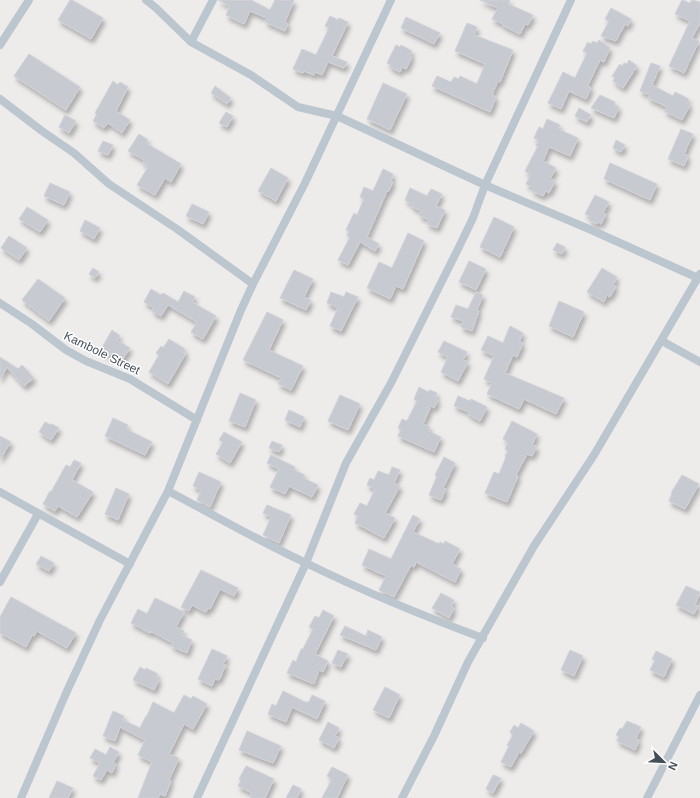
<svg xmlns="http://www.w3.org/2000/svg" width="700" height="798" font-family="Arial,sans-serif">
<defs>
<filter id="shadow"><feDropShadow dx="2.5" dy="4.5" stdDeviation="2" flood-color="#0004"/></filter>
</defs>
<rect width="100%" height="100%" fill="#eeebeb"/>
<path fill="#c8cad1" stroke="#cfd1d8" filter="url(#shadow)" d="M70 0H72L103 18 91 39 58 20Z
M218 0H251L270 10 275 0H294L285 22 288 24 285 31 265 22 267 18 250 11 244 24 226 15 230 6Z
M480 0H510L508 4 533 15 528 25 525 24 520 34 502 25 503 24 492 19 498 8Z
M682 0 690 3 692 0 700 2V23L692 38 699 41 684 73 669 66 690 21 675 14Z
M611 8 631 19 628 26 625 24 616 41 601 36 609 21 605 19Z
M330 16 338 20 339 18 348 22 332 56 347 62 344 68 328 62 322 75 315 72 314 75 304 71 303 73 293 69 302 49 316 55 329 28 325 26Z
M406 17 440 33 434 44 401 28Z
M467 23 477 27 474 35 513 50 500 82 498 81 492 95 496 97 490 112 432 86 437 76 451 82 454 77 459 79 460 76 477 84 485 64 455 51Z
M599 40 610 48 604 62 600 60 589 83 588 86 591 88 586 99 569 91 561 109 548 103 563 72 575 78 587 53 583 51 588 42 591 44 593 41 597 43Z
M396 45 400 47 401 45 412 51 410 55 412 57 406 69 402 67 400 72 390 67 391 65 387 63Z
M29 54 80 87 66 110 14 76Z
M629 60 637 66 623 88 613 81 615 78 612 76 620 64 622 66 624 63 627 64Z
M651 63 660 66 652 85 673 96 675 92 689 99 686 103 690 105 682 120 664 111 667 107 648 98 650 95 640 91Z
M113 81 118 85 120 82 128 87 116 111 130 120 122 133 108 123 104 128 93 121 97 114 95 113Z
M383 83 407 94 390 130 367 119Z
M215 86 231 98 227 104 211 93Z
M600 95 615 102 614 105 619 107 614 118 591 108Z
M579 108 591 115 587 122 575 116Z
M226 112 233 116 227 127 219 123Z
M65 115 76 121 69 133 59 127Z
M547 119 560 125 558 129 578 138 570 156 549 147 543 161 556 168 550 179 555 181 549 193 546 191 543 196 532 191 534 188 526 184 531 174 525 171 538 146H536L539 140 534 138 539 127 543 129Z
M681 129 693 134 684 154 688 156 684 166 668 159Z
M139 134 148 140 146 143 181 164 171 182 165 178 155 195 137 185 148 167 143 163 144 160 128 151Z
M616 140 625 145 621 152 613 148Z
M103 141 113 145 108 155 98 151Z
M610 163 657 184 650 200 604 179Z
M271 168 288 178 276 201 258 191Z
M383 169 393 174 391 181 393 182 388 192 387 191 367 237 379 244 375 251 360 242 348 265 338 260 350 237 347 236 349 231 346 230 354 213 357 215 364 199 360 197 364 187 373 191Z
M50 183 70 192 64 205 44 196Z
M410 188 427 196 431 189 442 194 436 206 445 210 437 228 427 224 429 220 419 215 421 211 411 206 412 204 405 200Z
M595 195 609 202 603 213 606 214 601 224 598 222 597 224 589 220 591 217 585 214Z
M192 204 209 212 203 224 186 216Z
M27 207 48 220 40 232 19 219Z
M494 217 514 227 500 257 480 247Z
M85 220 100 228 94 239 80 231Z
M408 233 424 241 403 289 396 286 390 299 367 288 379 262 392 268Z
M9 236 27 248 19 260 1 248Z
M557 243 565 247 562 254 553 250Z
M469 261 486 269 476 290 459 282Z
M93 268 99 272 95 278 89 274Z
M602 268 617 277 613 285 616 286 610 297 607 295 604 302 587 292Z
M294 270 313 279 304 297 311 300 306 310 280 298Z
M38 279 65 298 49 321 22 300Z
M151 289 161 295 163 293 178 302 184 291 195 297 192 302 216 316 203 339 191 332 197 322 168 305 161 316 152 311 154 308 144 302Z
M331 292 344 297 346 292 358 297 341 331 330 326 338 308 327 303Z
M476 292 483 295 477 310 479 311 472 331 461 327 463 321 451 317 456 305 468 309Z
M559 301 584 312 573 337 549 326Z
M267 312 283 320 269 350 303 366 291 390 278 384 281 378 243 360Z
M510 326 523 333 519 342 523 343 517 357 513 355 505 373 564 398 556 414 524 399 519 409 487 394 492 383 484 379 494 356 481 350 488 336 503 343Z
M112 330 120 336 117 340 130 348 122 360 111 353 109 356 100 351Z
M169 339 185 349 183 352 186 353 168 384 149 372 159 355 156 353 161 346 163 348Z
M444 341 467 352 463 360 468 362 458 381 441 372 448 357 438 352Z
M0 357 18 369 22 365 34 378 24 386 7 367 0 379Z
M419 387 428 392 430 390 437 393 435 398 438 400 434 408 431 406 423 424 430 427 428 431 441 437 434 452 398 436 401 430 398 428 402 419 407 421 417 401 414 399Z
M240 393 256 400 245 427 229 421Z
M340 395 360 404 348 430 328 421Z
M458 396 470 401 471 399 487 407 480 421 468 414 469 412 454 406Z
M289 410 304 417 300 427 285 420Z
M113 418 128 425 126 429 152 442 145 455 105 436Z
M512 421 537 434 532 445 537 447 532 456 527 454 516 475 518 476 507 502 485 493 494 472 499 474 506 457 505 456 508 451 505 449 508 442 503 439Z
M45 422 51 425 52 424 59 428 51 440 39 432Z
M224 432 242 442 230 463 216 454 223 442 219 440Z
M0 436 11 442 0 459Z
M272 441 282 445 279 452 269 448Z
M271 455 295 467 294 470 305 475 303 478 318 485 312 497 289 486 285 494 270 487 279 469 267 463Z
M444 457 455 463 443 488 446 489 441 500 429 495 437 476 435 475Z
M74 460 81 463 72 480 93 492 77 517 58 506 55 511 43 504 50 491 51 492 66 465 70 467Z
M392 467 400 470 394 483 400 486 385 513 395 518 384 538 355 523 358 516 354 514 360 503 367 506 375 489 367 485 370 478 374 480 378 471 389 475Z
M199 472 221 482 210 507 197 500 201 490 193 486Z
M682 475 699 484 685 509 669 501 672 493H671Z
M116 488 129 494 118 520 105 514Z
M267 505 291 515 279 543 263 535 271 517 263 513Z
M413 515 420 519 413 532 439 544 440 542 444 544 445 541 460 549 452 564 461 569 455 582 416 562 414 567 411 565 394 597 379 590 386 576 362 565 369 549 391 559Z
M41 556 54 563 49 571 36 564Z
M201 570 238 588 234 596 220 589 210 609 208 608 206 612 192 605 189 611 181 607Z
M686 586 700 592 695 605 698 606 694 614 676 605Z
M441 593 454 600 451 606 454 608 449 618 432 608Z
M11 597 76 633 67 648 37 631 34 636 32 635 26 647 0 633V617Z
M155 598 184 612 176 627 184 631 181 635 192 640 187 653 171 646 173 643 150 631V633L131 623 138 609 147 614Z
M323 610 334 616 315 654 328 661 323 672 319 670 314 684 287 673 293 660 296 662 301 649H303L313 629 309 627 315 616 319 618Z
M345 626 366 636 368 630 382 637 376 650 340 635Z
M212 649 227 656 223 664 226 665 219 680 215 679 212 686 198 679Z
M338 650 348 654 341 667 332 663Z
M570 650 583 656 574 676 561 670Z
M656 651 672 659 664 677 650 670 655 660 652 659Z
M140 667 145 670 146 668 158 674 156 678 159 680 154 690 133 680Z
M385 687 400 695 389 718 373 710Z
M283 691 305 702H309L312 695 325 701 317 719 292 707 286 722 268 714 272 704 276 706Z
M184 695 191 699 193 696 207 704 193 729 184 724 169 754 179 758 169 780 171 781 165 796 160 794 158 798H138L152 762 138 755 145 740 120 727 115 741 103 736 113 711 124 716 123 720 140 728 146 716H147L153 702 174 713Z
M627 721 641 727 636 739 639 740 635 750 617 741 619 736 616 735 620 728 622 729Z
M328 722 339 728 335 736 339 738 334 748 319 740Z
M521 723 534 731 521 753 519 752 511 767 501 762 509 746 507 745 513 735 510 732 514 725 518 728Z
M247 731 281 746 273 763 239 750Z
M110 747 119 752 113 763 116 764 112 773 107 770 101 780 93 776 100 763 90 758 95 749 106 755Z
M246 766 274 779 265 798H250L252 793 238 786 241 780 239 779Z
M332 767 348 775 337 798H322L332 779 327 776Z
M493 775 501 778 493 793 486 789Z
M57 781 73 788 68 798H49Z
M293 785 301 789 297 798H286Z"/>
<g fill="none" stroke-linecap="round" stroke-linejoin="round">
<path stroke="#bbc6cf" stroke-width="8" d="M146 0 156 8 191 42 251 75 298 107 337 116 485 185 589 229 698 278
M191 42 213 0
M0 45 29 0
M0 99 42 131 74 153 109 184 177 229 253 284
M0 303 32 324 66 350 86 361 130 379 197 420
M662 341 700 362
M168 491C214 515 259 541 306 563 363 591 423 616 483 638
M0 492 130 564
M0 582 38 514
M21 798 67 691 100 620 168 491 241 310 253 284 305 183 391 0
M197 798 306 563 346 463 391 383 458 249 473 218 485 185 571 0
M402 798 434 736 468 662 534 546 594 455 700 274
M647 798 700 695"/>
</g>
<g text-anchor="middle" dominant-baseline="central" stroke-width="3" stroke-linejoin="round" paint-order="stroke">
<g font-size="12" fill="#434e59" stroke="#fff">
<text transform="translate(102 353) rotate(26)">Kambole Street</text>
</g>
</g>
<g transform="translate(664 762) rotate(114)" stroke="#ffffff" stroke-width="3" paint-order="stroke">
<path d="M0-3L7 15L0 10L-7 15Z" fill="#434e59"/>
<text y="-6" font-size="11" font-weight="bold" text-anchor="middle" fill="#434e59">N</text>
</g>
</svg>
